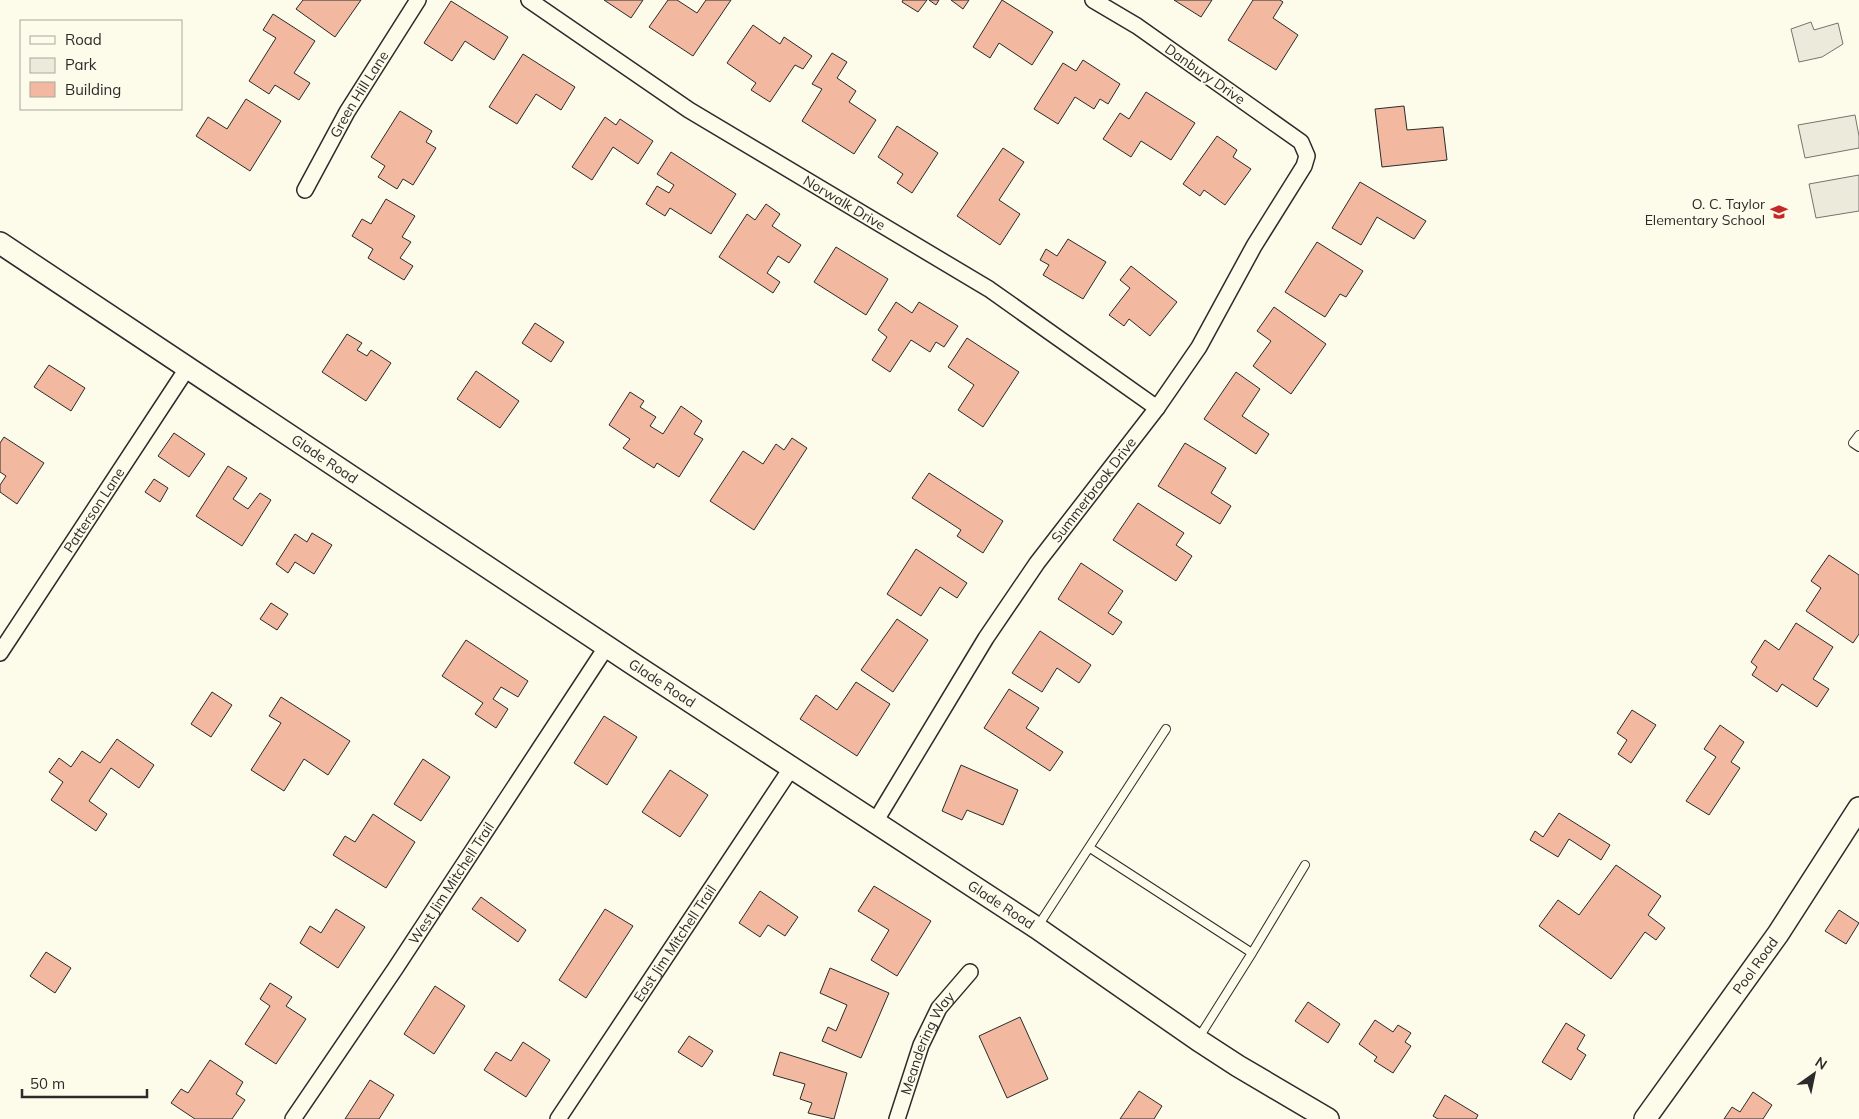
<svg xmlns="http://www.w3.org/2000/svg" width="1859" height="1119" font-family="Mulish,sans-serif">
<rect width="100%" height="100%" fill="#fdfbea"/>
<path fill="#ecebdb" stroke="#74746e" d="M1811 22 1814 30 1838 23 1843 44 1822 57 1799 62 1791 29Z
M1855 115 1859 136V148L1805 158 1798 125Z
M1859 175V211L1816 218 1809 184Z"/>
<path fill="#f2b8a0" stroke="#2b2b2b" d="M303 0H361L335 37 296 9Z
M604 0H643L631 18Z
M668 0H677L697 13 706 0H731L693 56 649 27Z
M903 0H927L918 12 902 2Z
M929 0H939L936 5Z
M951 0H969L963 9Z
M1002 0 1053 32 1032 65 999 43 990 58 973 47Z
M1174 0H1212L1201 17Z
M1253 0H1280L1283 2 1273 18 1298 35 1276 70 1228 40Z
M451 1 508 37 494 60 465 41 452 61 424 43Z
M273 14 315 41 294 73 310 83 299 100 275 85 269 94 249 81 276 38 263 30Z
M753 25 780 44 784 37 812 56 803 69 795 65 770 102 751 90 756 83 727 63Z
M832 53 847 62 837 78 856 91 849 102 876 120 854 154 802 121 822 89 812 84Z
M523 54 575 87 561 110 536 94 517 124 489 107Z
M1083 60 1120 84 1108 104 1100 99 1094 109 1075 97 1058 124 1034 109 1063 63 1076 71Z
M1146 92 1195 123 1171 160 1141 141 1131 157 1103 139 1120 113 1129 119Z
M246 99 281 121 250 171 196 136 208 117 227 129Z
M1404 106 1407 130 1443 127 1447 160 1382 167 1375 109Z
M400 111 432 131 426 142 436 148 413 185 403 179 397 189 378 177 385 166 371 157Z
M605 117 616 125 620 119 653 141 638 164 613 147 592 180 572 167Z
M897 126 938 153 912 193 897 183 903 174 878 157Z
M1217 136 1237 150 1233 157 1251 169 1225 205 1204 190 1200 196 1183 184Z
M1003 148 1024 162 999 200 1020 214 1000 245 957 216Z
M671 152 736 194 711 234 670 208 665 216 646 204 657 186 669 193 674 185 657 174Z
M1360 182 1426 221 1414 239 1377 217 1361 245 1332 228Z
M386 199 415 216 402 237 411 242 400 258 413 266 404 280 368 258 373 249 352 236 362 219 371 224Z
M766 204 780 214 772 226 801 245 789 263 778 256 767 273 780 282 773 293 719 257 747 214 755 220Z
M1068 239 1106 262 1083 299 1043 275 1049 265 1040 260 1046 249 1057 256Z
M1317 242 1363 271 1346 297 1340 294 1325 317 1285 292Z
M836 247 888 279 866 315 814 282Z
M1131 266 1177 302 1150 336 1129 319 1124 326 1109 315 1130 288 1120 280Z
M896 302 912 313 919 302 958 326 944 347 936 342 930 352 911 340 890 372 872 360 887 337 878 330Z
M1274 307 1326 344 1291 394 1253 366 1271 341 1257 331Z
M535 323 564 342 551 362 522 343Z
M347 334 362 343 357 350 367 356 371 350 391 363 366 401 322 372Z
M967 338 1019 372 983 427 958 410 974 385 948 367Z
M49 365 85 388 71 411 34 387Z
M476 371 519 401 500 428 457 399Z
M1236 372 1260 389 1242 416 1269 434 1256 454 1204 419Z
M630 392 644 401 640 407 656 417 650 426 663 434 681 406 702 421 694 434 703 439 679 477 657 463 654 468 623 448 630 439 609 425Z
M174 433 205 454 189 477 158 456Z
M4 437 44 463 17 504 0 492V485L6 476 0 472V443Z
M792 438 807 448 754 530 710 501 743 451 763 464 776 444 784 450Z
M1185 443 1226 468 1211 493 1231 506 1220 524 1158 486Z
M228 466 247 478 233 499 248 509 260 493 271 500 242 546 196 516Z
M929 473 1003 521 983 553 957 536 961 530 912 498Z
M154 479 168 488 160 502 145 492Z
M1138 503 1184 533 1176 545 1192 556 1176 581 1113 540Z
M312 533 332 545 314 574 295 562 288 573 276 564 295 534 307 542Z
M916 549 967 583 957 598 940 587 921 616 887 594Z
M1829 555 1859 575V634L1853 643 1806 611 1821 588 1811 581Z
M1081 563 1123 591 1108 613 1122 622 1113 635 1058 599Z
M271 603 288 614 277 630 260 619Z
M897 619 928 640 893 692 861 670Z
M1796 623 1833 647 1813 679 1829 689 1817 707 1782 684 1777 692 1752 675 1757 667 1751 662 1765 640 1779 650Z
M1040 631 1091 665 1079 683 1057 668 1042 692 1012 673Z
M466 640 528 681 518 697 501 687 493 699 508 709 496 728 475 714 483 703 442 676Z
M856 682 890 704 857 756 800 719 816 695 837 710Z
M1009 689 1039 708 1026 728 1063 752 1050 771 984 728Z
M212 692 232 705 211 737 191 724Z
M281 697 350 741 328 775 304 759 284 791 251 770 281 723 269 716Z
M1632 710 1656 725 1631 763 1618 754 1627 740 1617 733Z
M604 716 637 737 607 785 574 763Z
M1720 725 1744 742 1731 762 1740 768 1709 815 1686 801 1716 757 1704 749Z
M117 739 154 765 139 788 111 768 89 801 107 814 96 831 51 800 63 782 49 772 59 758 71 767 82 751 100 763Z
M423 759 450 777 421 821 394 804Z
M961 765 1018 790 1003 825 967 810 962 820 942 811Z
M670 770 708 795 680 837 642 812Z
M1559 813 1610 845 1601 860 1569 839 1558 857 1530 840 1535 831 1543 837Z
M373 814 415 842 386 888 333 855 345 836 355 842Z
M1616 865 1661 896 1648 915 1665 928 1656 940 1645 932 1611 979 1539 926 1558 900 1579 915Z
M874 886 931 921 897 976 871 960 889 930 858 911Z
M760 891 798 917 785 936 768 925 760 937 739 923Z
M481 897 526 930 518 942 472 909Z
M336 909 365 927 338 968 300 943 310 926 321 933Z
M605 909 633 926 586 998 559 980Z
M1839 910 1859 923 1846 944 1825 931Z
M46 952 71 968 55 993 30 976Z
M830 968 889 993 861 1058 822 1041 828 1027 836 1031 847 1005 820 993Z
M270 983 292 997 286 1006 306 1019 276 1064 245 1044 270 1006 260 999Z
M435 986 465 1006 434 1054 404 1034Z
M1308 1002 1340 1024 1328 1043 1295 1021Z
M1020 1017 1048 1079 1007 1098 979 1036Z
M1375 1020 1393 1032 1398 1025 1411 1033 1405 1042 1411 1046 1393 1073 1374 1061 1377 1057 1359 1044Z
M1566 1023 1585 1035 1577 1049 1586 1055 1571 1080 1542 1062Z
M689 1036 713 1051 702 1067 678 1052Z
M523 1042 550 1060 526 1097 484 1070 496 1052 511 1061Z
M780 1052 847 1073 834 1119 808 1113 812 1103 800 1099 805 1084 773 1075Z
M210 1060 243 1082 236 1094 245 1100 232 1119H195L171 1103 181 1089 188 1093Z
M370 1080 394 1095 379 1119H345Z
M1139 1091 1162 1106 1154 1119H1120Z
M1753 1092 1772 1105 1763 1119H1724L1732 1107 1740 1112Z
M1445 1095 1478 1115 1476 1119H1438L1433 1116Z"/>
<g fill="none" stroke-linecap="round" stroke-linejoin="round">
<g stroke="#2b2b2b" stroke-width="10">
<path id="lane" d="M1859 435 1853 443 1859 447
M1090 848 1252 953 1198 1039
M1038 926 1166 729
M1252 953 1305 865"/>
</g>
<g stroke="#2b2b2b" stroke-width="18">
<g id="street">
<path id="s1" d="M529 0 689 110 989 289 1157 408"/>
<path id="s2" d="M305 190 347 112 418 0"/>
<path id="s3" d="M0 653 188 367"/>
<path id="s4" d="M875 822 986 638 1037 563 1157 408 1199 347 1254 246 1304 166 1307 156 1301 142 1137 26 1093 0"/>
<path id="s5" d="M293 1119 395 969 607 646"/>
<path id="s6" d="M558 1119 792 767"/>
<path id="s7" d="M897 1119 921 1045 939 1008 970 972"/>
</g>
</g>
<g stroke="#2b2b2b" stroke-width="24">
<g id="secondary">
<path id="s8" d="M0 243 633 664 1037 928 1198 1040 1238 1066 1328 1119"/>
<path id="s9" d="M1645 1119 1778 934 1859 808"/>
</g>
</g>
<use href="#lane" stroke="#fdfbea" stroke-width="8"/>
<use href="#street" stroke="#fdfbea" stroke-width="15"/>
<use href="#secondary" stroke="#fdfbea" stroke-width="21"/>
</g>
<defs>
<g id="school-bare" transform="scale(1.35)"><path d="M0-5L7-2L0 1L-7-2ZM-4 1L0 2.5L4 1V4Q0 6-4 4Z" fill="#c62828" stroke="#fdfbea" stroke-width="2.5" paint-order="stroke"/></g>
</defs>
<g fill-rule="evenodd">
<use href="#school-bare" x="1779" y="212"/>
</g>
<g text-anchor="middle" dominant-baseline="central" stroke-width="4" stroke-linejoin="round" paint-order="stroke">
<g font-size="14" fill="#2b2b2b" stroke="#fdfbea">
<text transform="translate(1205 74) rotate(35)">Danbury Drive</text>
<text stroke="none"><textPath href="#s2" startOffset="110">Green Hill Lane</textPath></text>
<text stroke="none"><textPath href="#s1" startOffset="375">Norwalk Drive</textPath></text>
<text stroke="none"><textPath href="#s8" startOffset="390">Glade Road</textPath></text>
<text stroke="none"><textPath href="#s4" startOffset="398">Summerbrook Drive</textPath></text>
<text stroke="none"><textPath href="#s3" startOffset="171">Patterson Lane</textPath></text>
<text stroke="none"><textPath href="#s8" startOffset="795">Glade Road</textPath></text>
<text stroke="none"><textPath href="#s5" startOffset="284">West Jim Mitchell Trail</textPath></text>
<text stroke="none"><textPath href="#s8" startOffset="1200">Glade Road</textPath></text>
<text stroke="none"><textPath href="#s6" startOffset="211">East Jim Mitchell Trail</textPath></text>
<text stroke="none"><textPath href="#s9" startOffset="189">Pool Road</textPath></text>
<text stroke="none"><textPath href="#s7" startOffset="82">Meandering Way</textPath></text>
</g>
<g font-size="14" fill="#2b2b2b" stroke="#fdfbea" text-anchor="end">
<text x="1765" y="204">O. C. Taylor<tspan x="1765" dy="16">Elementary School</tspan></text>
</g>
</g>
<rect x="20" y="20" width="162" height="90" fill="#fdfbea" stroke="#a9a89e"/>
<rect x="30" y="36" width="25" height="8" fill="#fdfbea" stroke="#a9a89e"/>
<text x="65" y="45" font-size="15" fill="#2b2b2b">Road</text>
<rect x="30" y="58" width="25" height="15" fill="#ecebdb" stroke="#a9a89e"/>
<text x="65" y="70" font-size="15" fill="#2b2b2b">Park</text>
<rect x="30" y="82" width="25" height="15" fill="#f2b8a0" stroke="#a9a89e"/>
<text x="65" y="95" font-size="15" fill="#2b2b2b">Building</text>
<g transform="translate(1814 1074) rotate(33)" stroke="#fdfbea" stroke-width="4" paint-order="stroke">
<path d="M0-4L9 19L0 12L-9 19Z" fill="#2b2b2b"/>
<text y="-8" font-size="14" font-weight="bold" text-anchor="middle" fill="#2b2b2b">N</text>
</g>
<path d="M22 1089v8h125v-8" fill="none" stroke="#2b2b2b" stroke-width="2.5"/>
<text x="30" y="1089" font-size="15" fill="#2b2b2b" stroke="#fdfbea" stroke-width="4" paint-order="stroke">50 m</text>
</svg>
